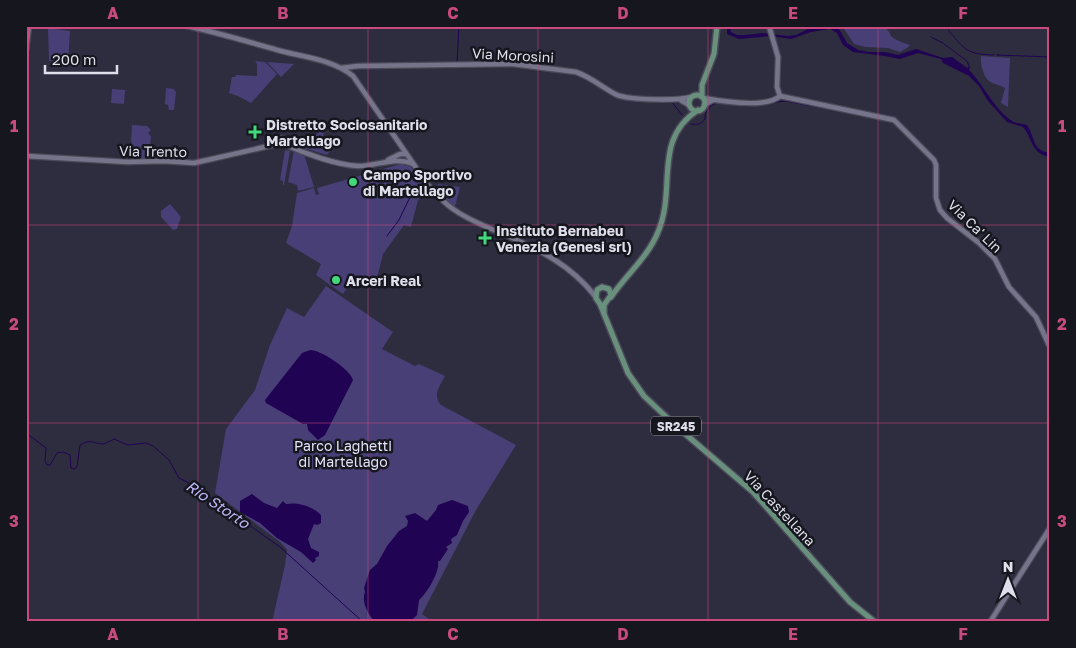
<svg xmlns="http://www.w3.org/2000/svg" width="1076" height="648" font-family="'Golos Text',sans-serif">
<rect width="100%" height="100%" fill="#2e2c3f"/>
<path fill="#483f77" d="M842 26 884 27C889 30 889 33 892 37 897 41 904 43 910 45L907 48 900 52 888 48 865 47 854 44Z
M48 28 70 31 68 64 49 61Z
M981 56 1010 58 1008 107 1001 103 1005 88C1000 85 993 84 989 81 983 76 980 63 981 56Z
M255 61 265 62 277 74 251 103 238 96 229 93 232 77H235L236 75 257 76V64Z
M267 62 294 64 281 77Z
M166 88 174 89 176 92 174 110H169L168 105 165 104Z
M112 89 125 90 124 104 111 103Z
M132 125 147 126 151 130 148 133 151 136 149 159H133L134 155H132V142H131Z
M325 125 323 138 333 147 327 155 303 148 318 133 320 134 318 132Z
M285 150 290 151 284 185H283V181L280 180Z
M294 150 304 154 314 187 298 191 297 185 288 182Z
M401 164 411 167 432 194 429 195 423 193 418 200 411 227 404 225 383 254 375 286 363 282 362 285 352 281 343 294 316 275 321 264 286 243 292 226 297 193 314 188 316 195 319 194 317 188Z
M438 184 460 187 455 207 437 191Z
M170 204 181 217 177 229 173 230 161 217V211Z
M326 286 393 332 382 349 415 366 419 364 445 376C440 386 432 395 441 405L516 445 476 510 422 614 433 622H272L285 565 287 550 280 542 215 493 226 429 255 390 270 345 287 308 304 317Z"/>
<path fill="#200352" d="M727 26H730L731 32 737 35H746L762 33 788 36 796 35 810 28 835 26 839 29 847 43 858 50 869 52H885L898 55 916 49 943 58 952 57 967 68 970 66 969 70C984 85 993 108 1012 121 1016 124 1022 123 1027 125 1036 138 1031 150 1050 153V157C1031 154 1033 139 1023 127L1007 122 988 101 979 86 969 76 943 63 941 59 918 53 900 59 885 56 853 52 843 45 837 33 830 29 811 32 791 39 771 36 739 39 727 34Z
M310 350C321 350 350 369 353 380L325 435 318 440 308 430 307 424H303L266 403 265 400 302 353Z
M252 494 264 503 277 508 283 501 286 504C298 502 312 506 321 515V523L317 525 314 524 308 539 311 548 319 552V556L315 558 316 560 313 563 301 552 277 538 260 523 240 512V501Z
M452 500 468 506 469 512 463 521 457 535 451 539 452 543 446 547 448 549 440 561H438C440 572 427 593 419 600L417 615 413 619 414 622H375C368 614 361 602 365 592L364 588 370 570 377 564 387 546 399 531 407 526 408 521 405 516 415 513 427 521 436 510 438 505Z"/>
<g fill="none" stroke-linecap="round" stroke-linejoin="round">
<path stroke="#200352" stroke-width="1" d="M947 26 949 30
M949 31C966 51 967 54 994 55
M931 37 943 43
M944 44 967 61 969 66
M997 55 1050 57
M457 62 459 26
M502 66 521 67
M590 81 610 94
M666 101 672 102 682 115
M768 103 786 101 811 106
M813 106 874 118
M691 124C698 125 701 124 705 119 705 110 709 106 717 103
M934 182C934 211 938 215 961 231
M424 195H432
M387 236 399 220 412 193 416 192
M972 240 994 261
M1001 276 1007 290 1025 308
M26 433 46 448 45 461 47 465H50L57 453 63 452 70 455 71 468 74 469 77 467 80 445C92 438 93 444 104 444L114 439 128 445 146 443 153 446 169 460 179 478 193 485 280 547 363 622"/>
<g stroke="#4a4958" stroke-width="7">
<path id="secondary" d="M187 26C219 33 249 42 281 51 304 57 334 60 353 76L428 185C436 194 444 203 453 209 468 220 485 226 501 233 538 249 570 264 595 296
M769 26 778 57 777 87 780 96
M26 50 29 26
M341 68 358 66 513 64 576 72C591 77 603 88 617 95 630 100 677 101 691 97
M780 96 894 120 934 160 936 165V198L940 210 947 218 979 243 995 259 1009 287 1036 317 1049 345
M703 98C720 101 766 109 780 96
M682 101 689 105
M704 105 713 100
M278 144 279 140 282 138 286 141V145
M286 145C306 154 337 165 358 166 377 166 396 156 413 164
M26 156 128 162 163 161 194 163 278 144
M388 160 400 154H406
M990 622 1050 528"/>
</g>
<g stroke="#4a4958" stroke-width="8">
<path id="primary" d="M689 103a8 8 0 1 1 16 0a8 8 0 1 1-16 0Z
M702 97V85L714 54 717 26
M611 297C626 275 648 257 658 232 677 188 652 140 698 110
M604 313V305L611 295 609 289 602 287 597 290 596 298 600 304 628 373 644 396 676 426 753 492 850 602 875 622"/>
</g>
<use href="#secondary" stroke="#76748a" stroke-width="4.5"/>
<use href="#primary" stroke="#69907d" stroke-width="5"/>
</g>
<path fill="none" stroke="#c94a7f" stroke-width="1" stroke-opacity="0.55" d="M198 26V622M368 26V622M538 26V622M708 26V622M878 26V622M26 225H1050M26 423H1050"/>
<g fill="#43d77b" stroke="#16161e" stroke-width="2">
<path d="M252.5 124.5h5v5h5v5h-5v5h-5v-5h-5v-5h5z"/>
<circle cx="353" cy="182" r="5"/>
<path d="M482.5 230.5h5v5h5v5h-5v5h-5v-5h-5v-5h5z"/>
<circle cx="336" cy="280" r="5"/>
</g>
<g text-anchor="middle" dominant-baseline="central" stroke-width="5" stroke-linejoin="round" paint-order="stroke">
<rect fill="#16161e" stroke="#a3a3ae" stroke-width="1" x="651" y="416.5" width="50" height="19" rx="4"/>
<g font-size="12" font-weight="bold" fill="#dfdfeb">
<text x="676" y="426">SR245</text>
</g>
<g font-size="14" fill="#dfdfeb" stroke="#16161e">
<text transform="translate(513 55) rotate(3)">Via Morosini</text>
<text transform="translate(153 151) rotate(1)">Via Trento</text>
<text transform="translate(975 226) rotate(44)">Via Ca' Lin</text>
<text transform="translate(780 508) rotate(47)">Via Castellana</text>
</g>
<g font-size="14" font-weight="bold" fill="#dfdfeb" stroke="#16161e" text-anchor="start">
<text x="266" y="124">Distretto Sociosanitario<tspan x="266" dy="16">Martellago</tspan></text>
<text x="363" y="174">Campo Sportivo<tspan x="363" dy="16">di Martellago</tspan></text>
<text x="496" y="230">Instituto Bernabeu<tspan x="496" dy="16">Venezia (Genesi srl)</tspan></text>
<text x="346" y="280">Arceri Real</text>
</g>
<g font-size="14" fill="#e3e2f9" stroke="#16161e">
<text x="343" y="445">Parco Laghetti<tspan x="343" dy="16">di Martellago</tspan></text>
</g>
<g font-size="15" font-style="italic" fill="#bbb4f7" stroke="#16161e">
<text transform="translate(218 504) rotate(34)">Rio Storto</text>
</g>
</g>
<rect width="1076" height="648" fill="none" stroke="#16161e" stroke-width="55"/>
<g transform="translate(1008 580)" stroke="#16161e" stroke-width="4" paint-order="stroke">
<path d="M0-4L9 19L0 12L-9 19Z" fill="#dfdfeb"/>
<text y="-8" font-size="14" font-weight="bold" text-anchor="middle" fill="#dfdfeb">N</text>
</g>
<path d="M45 65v8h72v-8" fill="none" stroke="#dfdfeb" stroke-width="2.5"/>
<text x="52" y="65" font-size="15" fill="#dfdfeb" stroke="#16161e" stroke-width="4" paint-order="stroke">200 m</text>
<rect x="28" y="28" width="1020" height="592" fill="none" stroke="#c94a7f" stroke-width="2"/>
<g font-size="16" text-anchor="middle" font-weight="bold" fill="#c94a7f">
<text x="113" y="19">A</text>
<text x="283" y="19">B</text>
<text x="453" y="19">C</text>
<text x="623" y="19">D</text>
<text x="793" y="19">E</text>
<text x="963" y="19">F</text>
<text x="14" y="132">1</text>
<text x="1062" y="132">1</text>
<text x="14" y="330">2</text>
<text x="1062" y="330">2</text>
<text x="14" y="527">3</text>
<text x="1062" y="527">3</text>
<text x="113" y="640">A</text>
<text x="283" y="640">B</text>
<text x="453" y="640">C</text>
<text x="623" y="640">D</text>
<text x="793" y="640">E</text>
<text x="963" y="640">F</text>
</g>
</svg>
